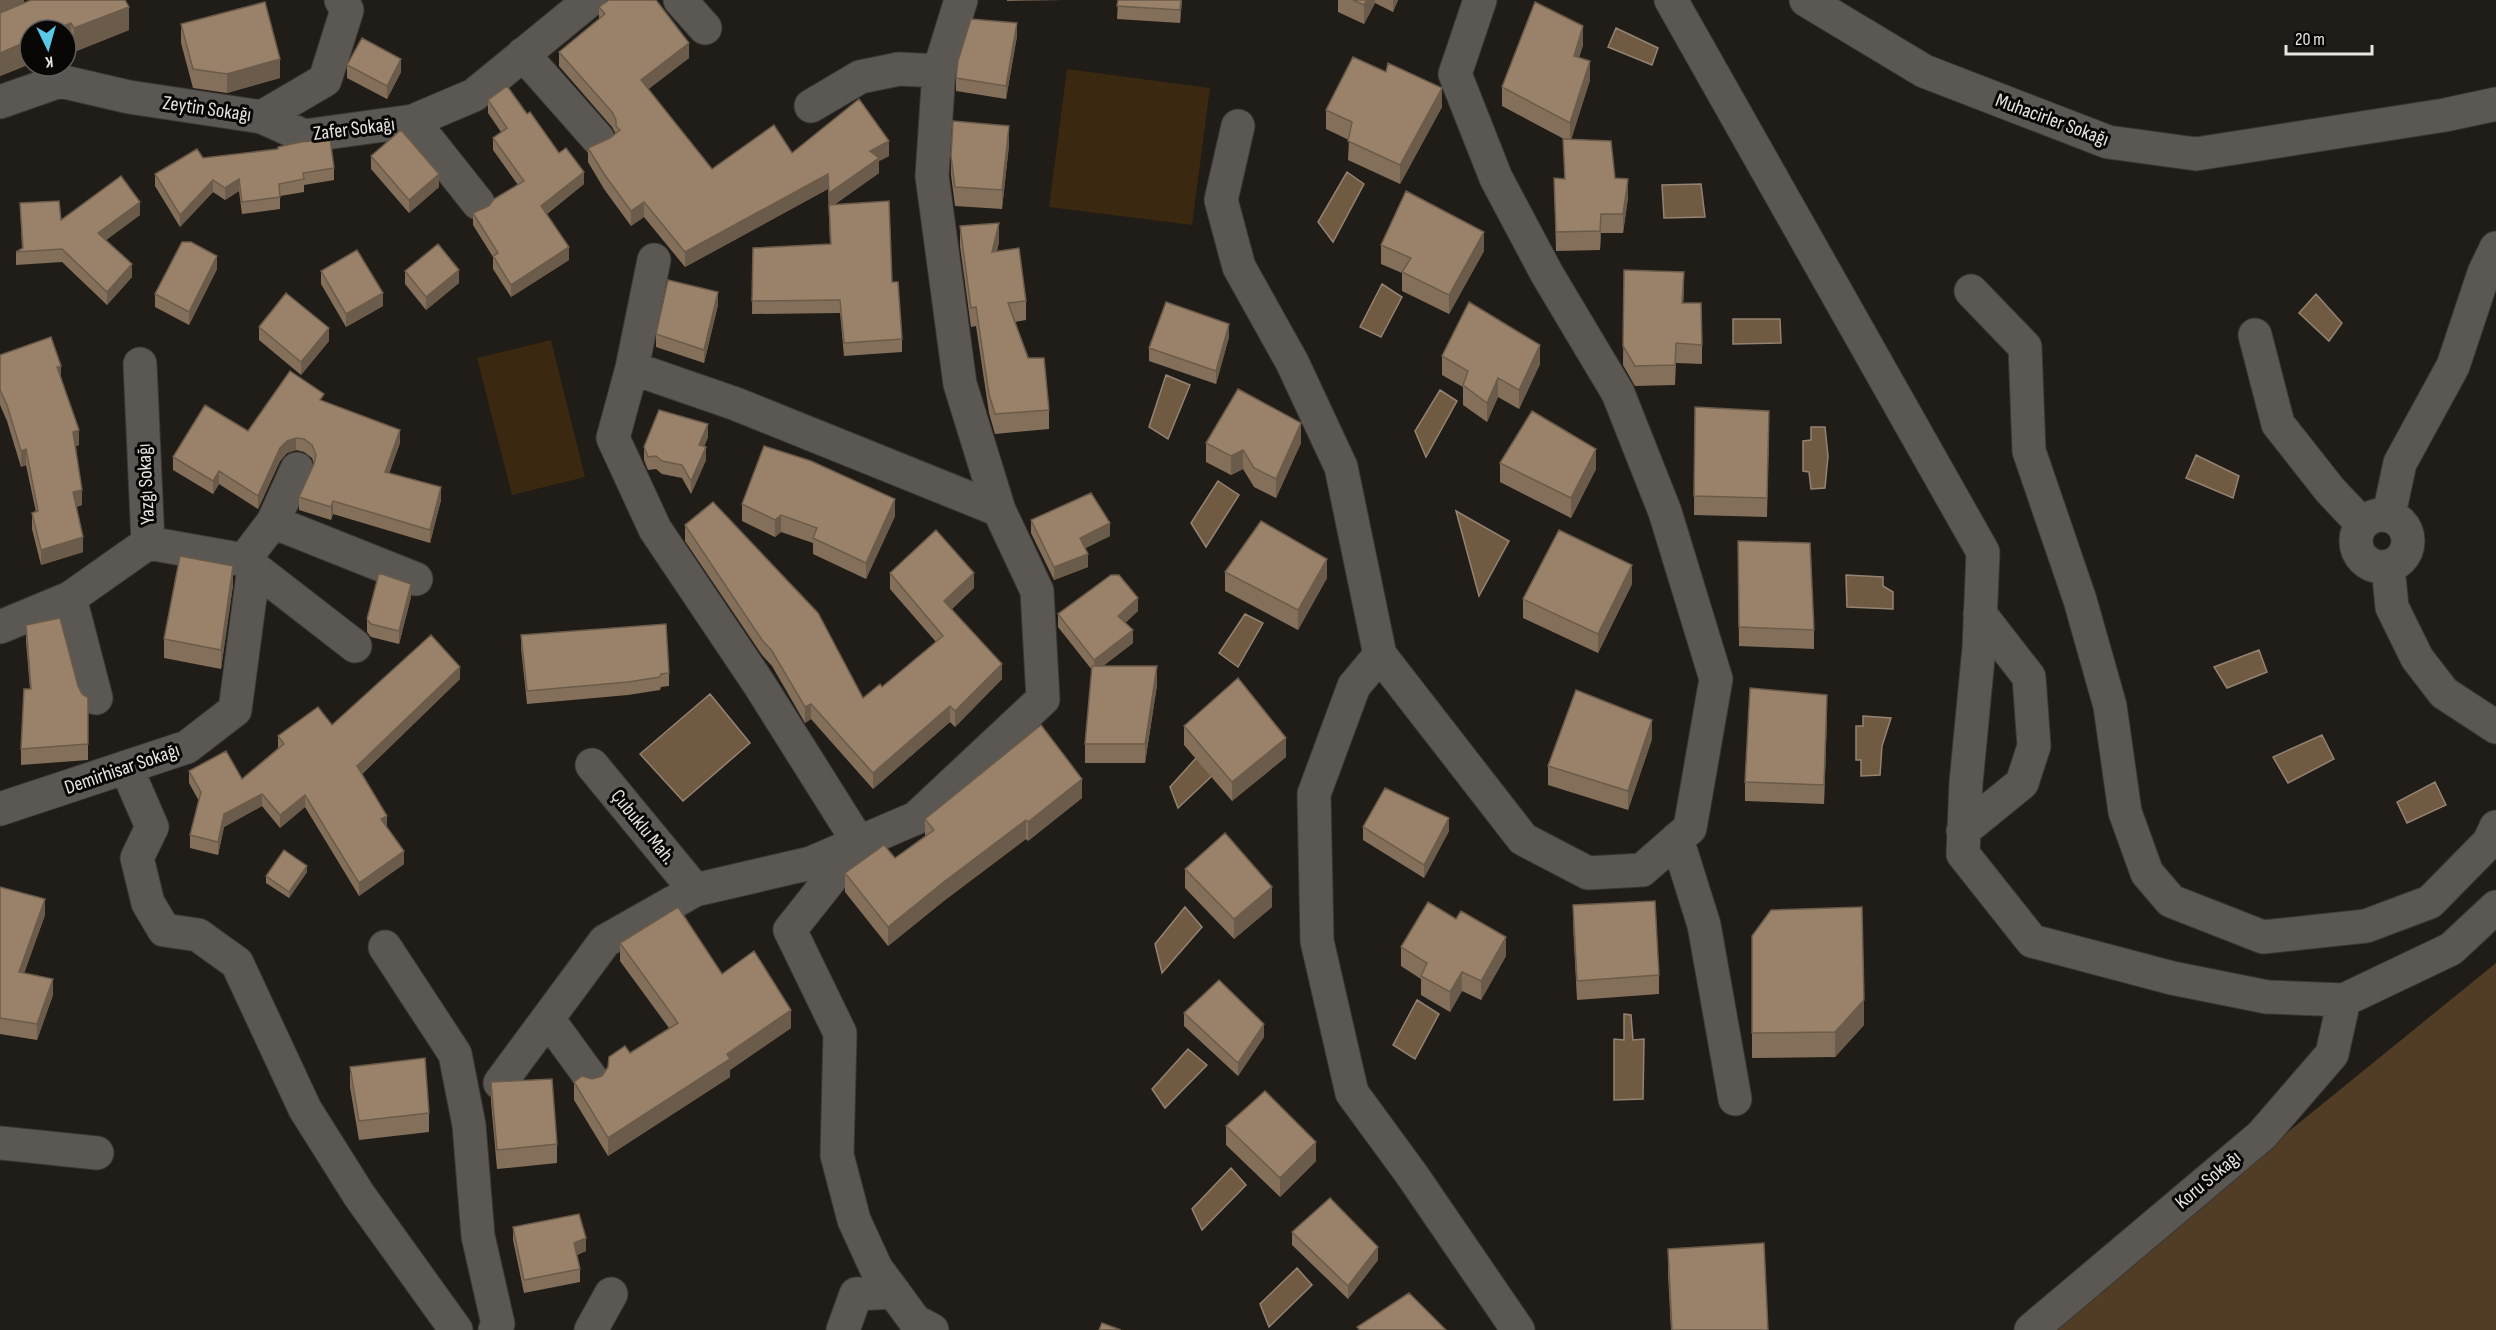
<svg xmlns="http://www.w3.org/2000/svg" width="2496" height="1330" font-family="'Sofia Sans Condensed',sans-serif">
<rect width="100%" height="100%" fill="#201c17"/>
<path fill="#3a2811" d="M1067 69 1210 88 1192 225 1049 207Z
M551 340 585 477 512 495 477 358Z"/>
<path fill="#513d25" d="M2496 963V1330H2044Z"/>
<path fill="#705a42" stroke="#948372" stroke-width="1.5" d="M1616 28 1658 48 1652 65 1608 47Z
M1347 172 1364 184 1333 242 1318 222Z
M1701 184 1705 217 1664 218 1662 185Z
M1382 284 1402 297 1381 337 1360 327Z
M2316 294 2342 323 2329 341 2299 313Z
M1733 319H1780L1781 343 1733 344Z
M1166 375 1190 385 1168 439 1149 427Z
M1440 390 1457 401 1426 457 1415 431Z
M1811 427H1825L1828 456 1825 488 1811 489 1809 472 1803 471V441L1811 440Z
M2196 455 2239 476 2233 498 2186 478Z
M1218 481 1239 495 1206 547 1191 523Z
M1456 511 1509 541 1479 596Z
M1846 575 1883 577V586L1893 592V609L1847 607Z
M1245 614 1263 623 1238 667 1219 653Z
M2259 650 2267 672 2227 688 2214 667Z
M710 694 750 743 683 801 640 754Z
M1863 716 1891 718 1882 746 1880 775 1861 776V760H1856V726H1863Z
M2322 735 2334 759 2288 783 2273 757Z
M1197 757 1213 775 1178 808 1170 787Z
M2435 782 2446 805 2407 823 2397 802Z
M1185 907 1202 927 1162 973 1155 944Z
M1417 1000 1439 1014 1415 1059 1393 1045Z
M1624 1014 1631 1015 1633 1040 1644 1039 1643 1099 1614 1100V1039L1624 1040Z
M1188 1049 1207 1065 1165 1108 1152 1089Z
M1231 1168 1246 1185 1202 1230 1192 1209Z
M1297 1268 1312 1285 1269 1327 1260 1304Z"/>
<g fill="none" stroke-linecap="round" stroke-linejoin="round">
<g stroke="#3a3735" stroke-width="35">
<path id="minor" d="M680 0 705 28
M1671 0 1983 552 1979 648 1966 783 1963 854 2032 941 2172 978 2267 997 2344 1000 2451 949 2496 907
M1806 0 1924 71 2108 142 2196 154 2445 115 2496 104
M523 54 598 139
M0 102 60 81 129 97 262 117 325 80 347 10 341 0
M811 106 860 77 899 69 939 71
M262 117 304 136 413 121 474 95 590 0
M413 121 478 203
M1238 126 1221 200 1239 267 1292 362 1341 467 1380 655 1523 839 1588 873 1642 870 1690 828 1716 679 1665 512 1618 393 1547 274 1496 178 1455 74 1480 0
M654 260 632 368 736 404 999 510
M1971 291 2025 347 2029 451 2080 600 2110 706 2125 812 2147 873 2171 901 2263 937 2366 926 2430 902 2489 842 2496 827
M2255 335 2278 424 2330 490 2362 524
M632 368 613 438 655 529 759 684 859 843 790 930 840 1033 837 1155 854 1220 876 1268 915 1321 932 1330
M2389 514 2400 463 2453 366 2484 273 2496 248
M2356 541a26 26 0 1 1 52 0a26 26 0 1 1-52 0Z
M273 522 416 579
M148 543 244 560 273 522 297 469
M244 560 355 646
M2388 567 2392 607 2417 658 2444 693 2496 727
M70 598 96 698
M0 627 70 598 148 543 140 364
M1380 655 1354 686 1314 794 1317 941 1352 1093 1412 1175 1518 1330
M592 765 695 890
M126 767 152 827 137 858 148 903 164 930 198 935 237 963 305 1109 359 1195 456 1330
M0 809 187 747 235 710 254 567
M1963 831 2022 783 2034 746 2029 677 1980 614
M1677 839 1704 925 1735 1099
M385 947 455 1054 469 1125 478 1236 498 1324 495 1330
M548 1019 591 1078
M500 1083 605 941 695 890 811 863 916 818 1043 699 1037 591 999 510 960 384 932 176 939 71 961 0
M0 1143 97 1153
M591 1330 611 1294
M843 1330 856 1294 894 1292
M2031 1330 2262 1135 2332 1054 2344 1000"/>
</g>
<use href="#minor" stroke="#5b5752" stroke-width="33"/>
</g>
<path fill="#84705a" d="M0 0H24V2L20 5 129 30 74 52 71 46 30 30V64L0 76Z
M1007 0H1065L1007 1Z
M1118 0H1182L1180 23 1117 19Z
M1338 0H1398L1393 12 1375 3 1364 24 1338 12Z
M599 7 689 58 648 89 712 169 792 153 889 156 879 161V173L834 205 892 282 902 339V352L844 356 840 313 752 314 753 248 830 244 828 189 685 267 644 217 631 226 604 189 588 162V148L610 138 616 134 612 127 559 66V52L599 19Z
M181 24 280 78 227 93 193 88 181 43Z
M1017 36 1006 99 956 91V78Z
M1583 45 1579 57 1590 80 1571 140 1615 178 1628 198 1623 233H1601L1600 250 1556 251 1554 178 1564 179V139L1502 106V87Z
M347 65 401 72 387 99 347 78Z
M488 100 527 114 584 184 547 214 569 260 511 297 493 269V257L473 225V213L489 206 518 185 493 150V138L501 132 488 113Z
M1442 107 1400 184 1348 160 1349 140 1326 129V110Z
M1009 145 1002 209 955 206 951 175V156Z
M371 156 439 187 409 213 371 169Z
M203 158 334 168V180L304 185V192L280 196V209L242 214 239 191 225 200 213 192 180 227 155 186V174Z
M20 203 61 220 140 215 106 240 132 277 107 305 62 262 16 265V252L22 249Z
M960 226 999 242 997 251 1026 301V320L1015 322 1049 410V429L995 434 989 413 976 326 971 327 960 246Z
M1381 245 1484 251 1449 314 1402 291V273L1381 264Z
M217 269 189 325 155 307V294Z
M1624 270 1684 291 1683 303 1702 345V364L1676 363 1675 385 1635 386 1623 365Z
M321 271 383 306 346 327 321 284Z
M405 271 459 283 426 310 405 284Z
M718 305 704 363 656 347V334Z
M259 327 329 341 301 375 259 340Z
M1229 337 1216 384 1149 361V348Z
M0 355 61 377 79 445 76 446 82 505 76 507 83 552 41 565 32 529V513L36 512 26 465 21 467 7 421 0 405Z
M1442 356 1540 364 1519 409 1498 397 1487 422 1463 405V387L1442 375Z
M324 402 400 443 389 473 441 500 430 543 333 514 331 520 299 510V497L314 464 312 458 304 452 296 450 287 453 280 461 258 509 219 484 213 494 173 470V457L248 431Z
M1695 407 1769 430 1767 517 1694 515Z
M708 437 704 447 706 460 691 494 682 478 662 474 656 469 648 470 644 460V447Z
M1206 443H1301L1276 498 1254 487 1243 469 1231 475 1206 462Z
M1500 463 1596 469 1571 518 1500 482Z
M742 504 895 516 866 579 813 554V543L781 532 775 537 742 521Z
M1031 520 1110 536 1085 548 1088 567 1054 580 1031 533Z
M685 525 863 698 882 687 936 642 890 589V573L974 588 952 609 1002 679 955 727 950 722 873 789 811 719 805 723 772 666 762 655 685 541Z
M1738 541 1814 630V649L1739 646Z
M1225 572 1327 578 1298 630 1225 591Z
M1632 584 1598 653 1523 618V599Z
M233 585 221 669 164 658V639Z
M411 597 399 644 371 637 367 632V619Z
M1138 611 1125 623 1133 643 1103 666 1157 685 1145 763H1085V744L1092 670 1058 627V614Z
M26 625 78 686 82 694 88 698V760L21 765V749L30 689 26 642Z
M521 635 669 673V686L661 687 660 690 628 695 527 704 521 648Z
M460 679 362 774 404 864 359 896 305 807 280 828 262 806 224 827 218 855 190 848V835L199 801 189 783V771L242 779 278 748V736L332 725Z
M1827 714 1824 804 1745 801V782Z
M1184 726 1286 757 1232 801 1184 745Z
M1652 739 1628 810 1548 785V766Z
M1082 798 1028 841 1026 839 945 900 888 946 845 892V873L895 858 925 836V819Z
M1363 827 1449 831 1424 878 1363 840Z
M1185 869 1272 907 1234 939 1185 888Z
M307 872 289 898 266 883V876Z
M0 887 45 915 24 973 53 995 37 1040 0 1034Z
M1573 905 1659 975V994L1577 1000 1573 924Z
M1752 936 1864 1025 1835 1057 1752 1058Z
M620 943 722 974 791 1028 730 1070V1077L608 1156 574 1100V1082L592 1079 602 1076 630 1053 669 1028 620 961Z
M1401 947 1506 956 1481 1000 1462 991 1450 1012 1421 995V979L1401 966Z
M1184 1013 1264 1037 1238 1076 1184 1026Z
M350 1067 429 1113V1132L359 1140 350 1087Z
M491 1082 557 1144V1163L497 1169 491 1102Z
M1226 1126 1316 1161 1280 1197 1226 1145Z
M513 1227 586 1251 577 1255 580 1269V1282L524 1293 513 1240Z
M1292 1232 1378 1260 1348 1299 1292 1245Z
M1668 1249 1768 1330H1671L1668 1274Z"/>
<path fill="#6b5b4a" d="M0 0H24V2L0 19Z
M1181 0H1182L1180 23V10Z
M1367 0H1375V3L1364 24V5Z
M1393 0H1398L1393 12Z
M129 7V30L74 52V28Z
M71 23V46L66 48V30H54Z
M1017 23V36L1006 99V86Z
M1583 26V45L1574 75V56Z
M30 40V64L0 76V53Z
M689 43V58L641 95V80Z
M280 59V78L227 93V74Z
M401 59V72L387 99V86Z
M1590 61V80L1570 142V123Z
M1442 88V107L1400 184V165Z
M1009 126V145L1002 209V190Z
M889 141V156L879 161V173L829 208V193L870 151Z
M584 172V184L541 218V206Z
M439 174V187L409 213V200Z
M828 174V189L685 267V252Z
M239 179V191L225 200V188Z
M1628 179V198L1623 233V214Z
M213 180V192L180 227V215Z
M140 202V215L98 246V233Z
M644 202V217L631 226V211Z
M1601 214V233L1600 250V231Z
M999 223V242L992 271V252Z
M1484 232V251L1449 314V295Z
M569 247V260L511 297V285Z
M217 256V269L189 325V312Z
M132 264V277L107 305V292Z
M459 270V283L426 310V297Z
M1684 272V291L1682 322V303Z
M718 292V305L704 363V350Z
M383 293V306L346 327V314Z
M1229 324V337L1216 384V371Z
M329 328V341L301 375V362Z
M1540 345V364L1519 409V390Z
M61 366V381L57 367Z
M1498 378V397L1487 422V403Z
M1301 423V443L1276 498V479Z
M708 424V437L699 458V445Z
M79 430V445L73 447V432Z
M400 430V443L385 485V472Z
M296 438V450L287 453 280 461 258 509V496L280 448 287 441Z
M706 447V460L691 494V481Z
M26 449V465L21 467V451Z
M1596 449V469L1571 518V498Z
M1243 450V469L1231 475V456Z
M219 471V484L213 494V481Z
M441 487V500L430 543V530Z
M82 490V505L73 508V492Z
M895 499V516L866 579V563Z
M333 501V514L331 520V507Z
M781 515V532L775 537V520Z
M1110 523V536L1080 551V538Z
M83 537V552L41 565V550Z
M1088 554V567L1054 580V567Z
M1327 559V578L1298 630V610Z
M1632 565V584L1598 653V634Z
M233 566V585L221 669V650Z
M974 573V588L944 616V601Z
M411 584V597L399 644V631Z
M1138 598V611L1118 629V616Z
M1133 630V643L1094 673V660Z
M1002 664V679L955 727V711Z
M1157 666V685L1145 763V744Z
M460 667V679L357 779V766Z
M1827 695V714L1824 804V785Z
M811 704V719L805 723V707Z
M950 706V722L873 789V773Z
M1652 720V739L1628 810V791Z
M1286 738V757L1232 801V782Z
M1082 779V798L1028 841V822Z
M262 794V806L224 827 218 855V842L224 814Z
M305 795V807L280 828V815Z
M387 816V828L381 819Z
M1449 818V831L1424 878V865Z
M1026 820V839L945 900 888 946V927L945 881Z
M404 851V864L359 896V883Z
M307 866V872L289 898V892Z
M1272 887V907L1234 939V919Z
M45 899V915L19 988V972Z
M1506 937V956L1481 1000V981Z
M1462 972V991L1450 1012V992Z
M53 979V995L37 1040V1024Z
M1864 1000V1025L1835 1057V1032Z
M791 1010V1028L730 1070V1077L608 1156V1138Z
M1264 1024V1037L1238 1076V1063Z
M1316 1142V1161L1280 1197V1178Z
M586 1238V1251L574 1256V1243Z
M1378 1247V1260L1348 1299V1286Z"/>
<path fill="#998269" stroke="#6b5b4a" stroke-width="1.5" d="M31 0H125L129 7 74 28 71 23 54 30H30V40L0 53V13Z
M609 0H656L689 43 641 80 712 169 774 125 792 153 859 99 889 141 870 151 879 158 829 193 828 174 685 252 644 202 631 211 604 174 588 148 610 138 620 130 616 126V120L612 112 559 52 605 14 599 7Z
M1118 0H1181L1180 10 1117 6Z
M1353 0H1367L1364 5Z
M265 2 280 59 227 74 193 69 181 24Z
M1535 2 1583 26 1574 56 1590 61 1570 123 1502 87Z
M971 19 1017 23 1006 86 956 78 958 61Z
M362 38 401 59 387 86 347 65Z
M1353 57 1386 72 1388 63 1442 88 1400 165 1348 141 1352 122 1326 110Z
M507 86 527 114 530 112 559 153 566 148 584 172 541 206 569 247 511 285 493 256 498 253 473 213 489 206 494 199 524 181 493 138 507 128 488 100Z
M953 121 1009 126 1002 190 955 187 951 156Z
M401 130 439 174 409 200 371 156Z
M330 139 334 168 303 173 304 179 279 184 280 197 242 202 239 179 225 188 213 180 180 215 155 174 197 149 203 158 278 149V147L301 142Z
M1563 139 1611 141 1615 178 1628 179 1623 214H1601L1600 231 1556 232 1554 178 1565 179Z
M121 176 140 202 98 233 132 264 107 292 62 249 16 252 23 248 20 203 59 201 61 220Z
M1406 191 1484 232 1449 295 1402 272 1411 258 1381 245Z
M889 201 892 282H898L902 339 844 343 840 300 752 301 753 248 831 244 829 205Z
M999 223 992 252 1019 248 1026 301 1008 303 1028 358H1044L1049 410 995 414 989 394 976 307 971 308 960 226Z
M182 242H191L217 256 189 312 155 294Z
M438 244 459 270 426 297 405 271Z
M357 250 383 293 346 314 321 271Z
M1624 270 1684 272 1682 303H1701L1702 345 1676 343 1675 365 1635 366 1623 346Z
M668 280 718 292 704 350 656 334Z
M286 293 329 328 301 362 259 327Z
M1166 302 1229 324 1216 371 1149 348Z
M1469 302 1540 345 1519 390 1498 378 1487 403 1463 385 1468 371 1442 356Z
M51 337 61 366 57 367 79 430 73 432 82 490 73 492 83 537 41 550 32 513 38 511 26 449 21 451 7 405 0 390V355Z
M290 371 324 394 320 400 400 430 385 472 441 487 430 530 333 501 331 507 299 497 314 464 316 455 312 445 304 439 296 438 287 441 280 448 258 496 219 471 213 481 173 457 205 405 248 431Z
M1238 389 1301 423 1276 479 1254 468 1243 450 1231 456 1206 443Z
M1695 407 1769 411 1767 498 1694 496Z
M659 410 708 424 699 445 706 447 691 481 682 465 662 461 656 456 648 457 644 447Z
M1532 411 1596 449 1571 498 1500 463Z
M764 446 811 461 895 499 866 563 813 538 817 528 781 515 775 520 742 504Z
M1091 493 1110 523 1080 538 1088 554 1054 567 1031 520Z
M713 502 818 613 863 698 880 684 882 687 943 636 890 573 936 530 974 573 944 601 1002 664 955 711 950 706 873 773 811 704 805 707 772 651 762 640 685 525Z
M1261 521 1327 559 1298 610 1225 572Z
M1559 530 1632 565 1598 634 1523 599Z
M1738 541 1810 543 1814 630 1739 627Z
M180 556 233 566 221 650 164 639Z
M379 573 411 584 399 631 371 624 367 619Z
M1111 575H1119L1138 598 1118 616 1133 630 1094 660 1058 614Z
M60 618 78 686 82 694 88 698V744L21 749 24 689H31L26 625Z
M666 624 669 673 661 674 660 677 628 682 527 691 521 635Z
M431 635 460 667 357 766 387 816 381 819 404 851 359 883 305 795 280 815 262 794 224 814 218 842 190 835 201 792 189 771 226 751 242 779 284 744 278 736 318 707 332 725Z
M1092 666H1157L1145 744H1085Z
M1238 678 1286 738 1232 782 1184 726Z
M1750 688 1827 695 1824 785 1745 782Z
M1576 690 1652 720 1628 791 1548 766Z
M1041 725 1082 779 1028 822 1026 820 945 881 888 927 845 873 884 845 895 858 934 830 925 819Z
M1385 788 1449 818 1424 865 1363 827Z
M1225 833 1272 887 1234 919 1185 869Z
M284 850 307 866 289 892 266 876Z
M0 887 45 899 19 972 53 979 37 1024 0 1018Z
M1655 901 1659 975 1577 981 1573 905Z
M1428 902 1456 919 1461 911 1506 937 1481 981 1462 972 1450 992 1421 976 1427 963 1401 947Z
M678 907 722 974 754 951 791 1010 727 1054 730 1059 608 1138 574 1082 582 1076 592 1079 602 1076 608 1067 609 1057 625 1046 630 1053 678 1023 620 943Z
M1862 907 1864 1000 1835 1032 1752 1033V936L1771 910Z
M1219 980 1264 1024 1238 1063 1184 1013Z
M425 1058 429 1113 359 1121 350 1067Z
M552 1079 557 1144 497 1150 491 1082Z
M1265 1091 1316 1142 1280 1178 1226 1126Z
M1330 1198 1378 1247 1348 1286 1292 1232Z
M579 1214 586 1238 574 1243 580 1269 524 1280 513 1227Z
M1764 1243 1768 1330H1672L1668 1249Z
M1409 1293 1446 1330H1360L1357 1327Z
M1102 1323 1121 1330H1099Z"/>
<g text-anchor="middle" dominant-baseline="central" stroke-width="6" stroke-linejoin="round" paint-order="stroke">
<g font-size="20" fill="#e7e4e1" stroke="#080705">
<text transform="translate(207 109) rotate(8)">Zeytin Sokağı</text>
<text transform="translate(2052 120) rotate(20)">Muhacirler Sokağı</text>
<text transform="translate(354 129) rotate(-7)">Zafer Sokağı</text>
<text transform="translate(146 484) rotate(-93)">Yazgı Sokağı</text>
<text transform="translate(122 769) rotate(-19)">Demirhisar Sokağı</text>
<text transform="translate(643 827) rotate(51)">Çubuklu Mah.</text>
<text transform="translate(2208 1180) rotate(-40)">Koru Sokağı</text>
</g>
</g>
<g transform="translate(48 48) rotate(175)"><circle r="28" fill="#080705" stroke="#615f5d" stroke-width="1.5"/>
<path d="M0-4.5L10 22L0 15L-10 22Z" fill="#5bc8e7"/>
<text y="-9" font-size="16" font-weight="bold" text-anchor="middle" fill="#e7e4e1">K</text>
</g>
<path d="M2286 45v9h86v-9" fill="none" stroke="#e7e4e1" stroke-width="3"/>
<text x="2295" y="45" font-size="18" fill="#e7e4e1" stroke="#080705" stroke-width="4.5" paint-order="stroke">20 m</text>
</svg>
